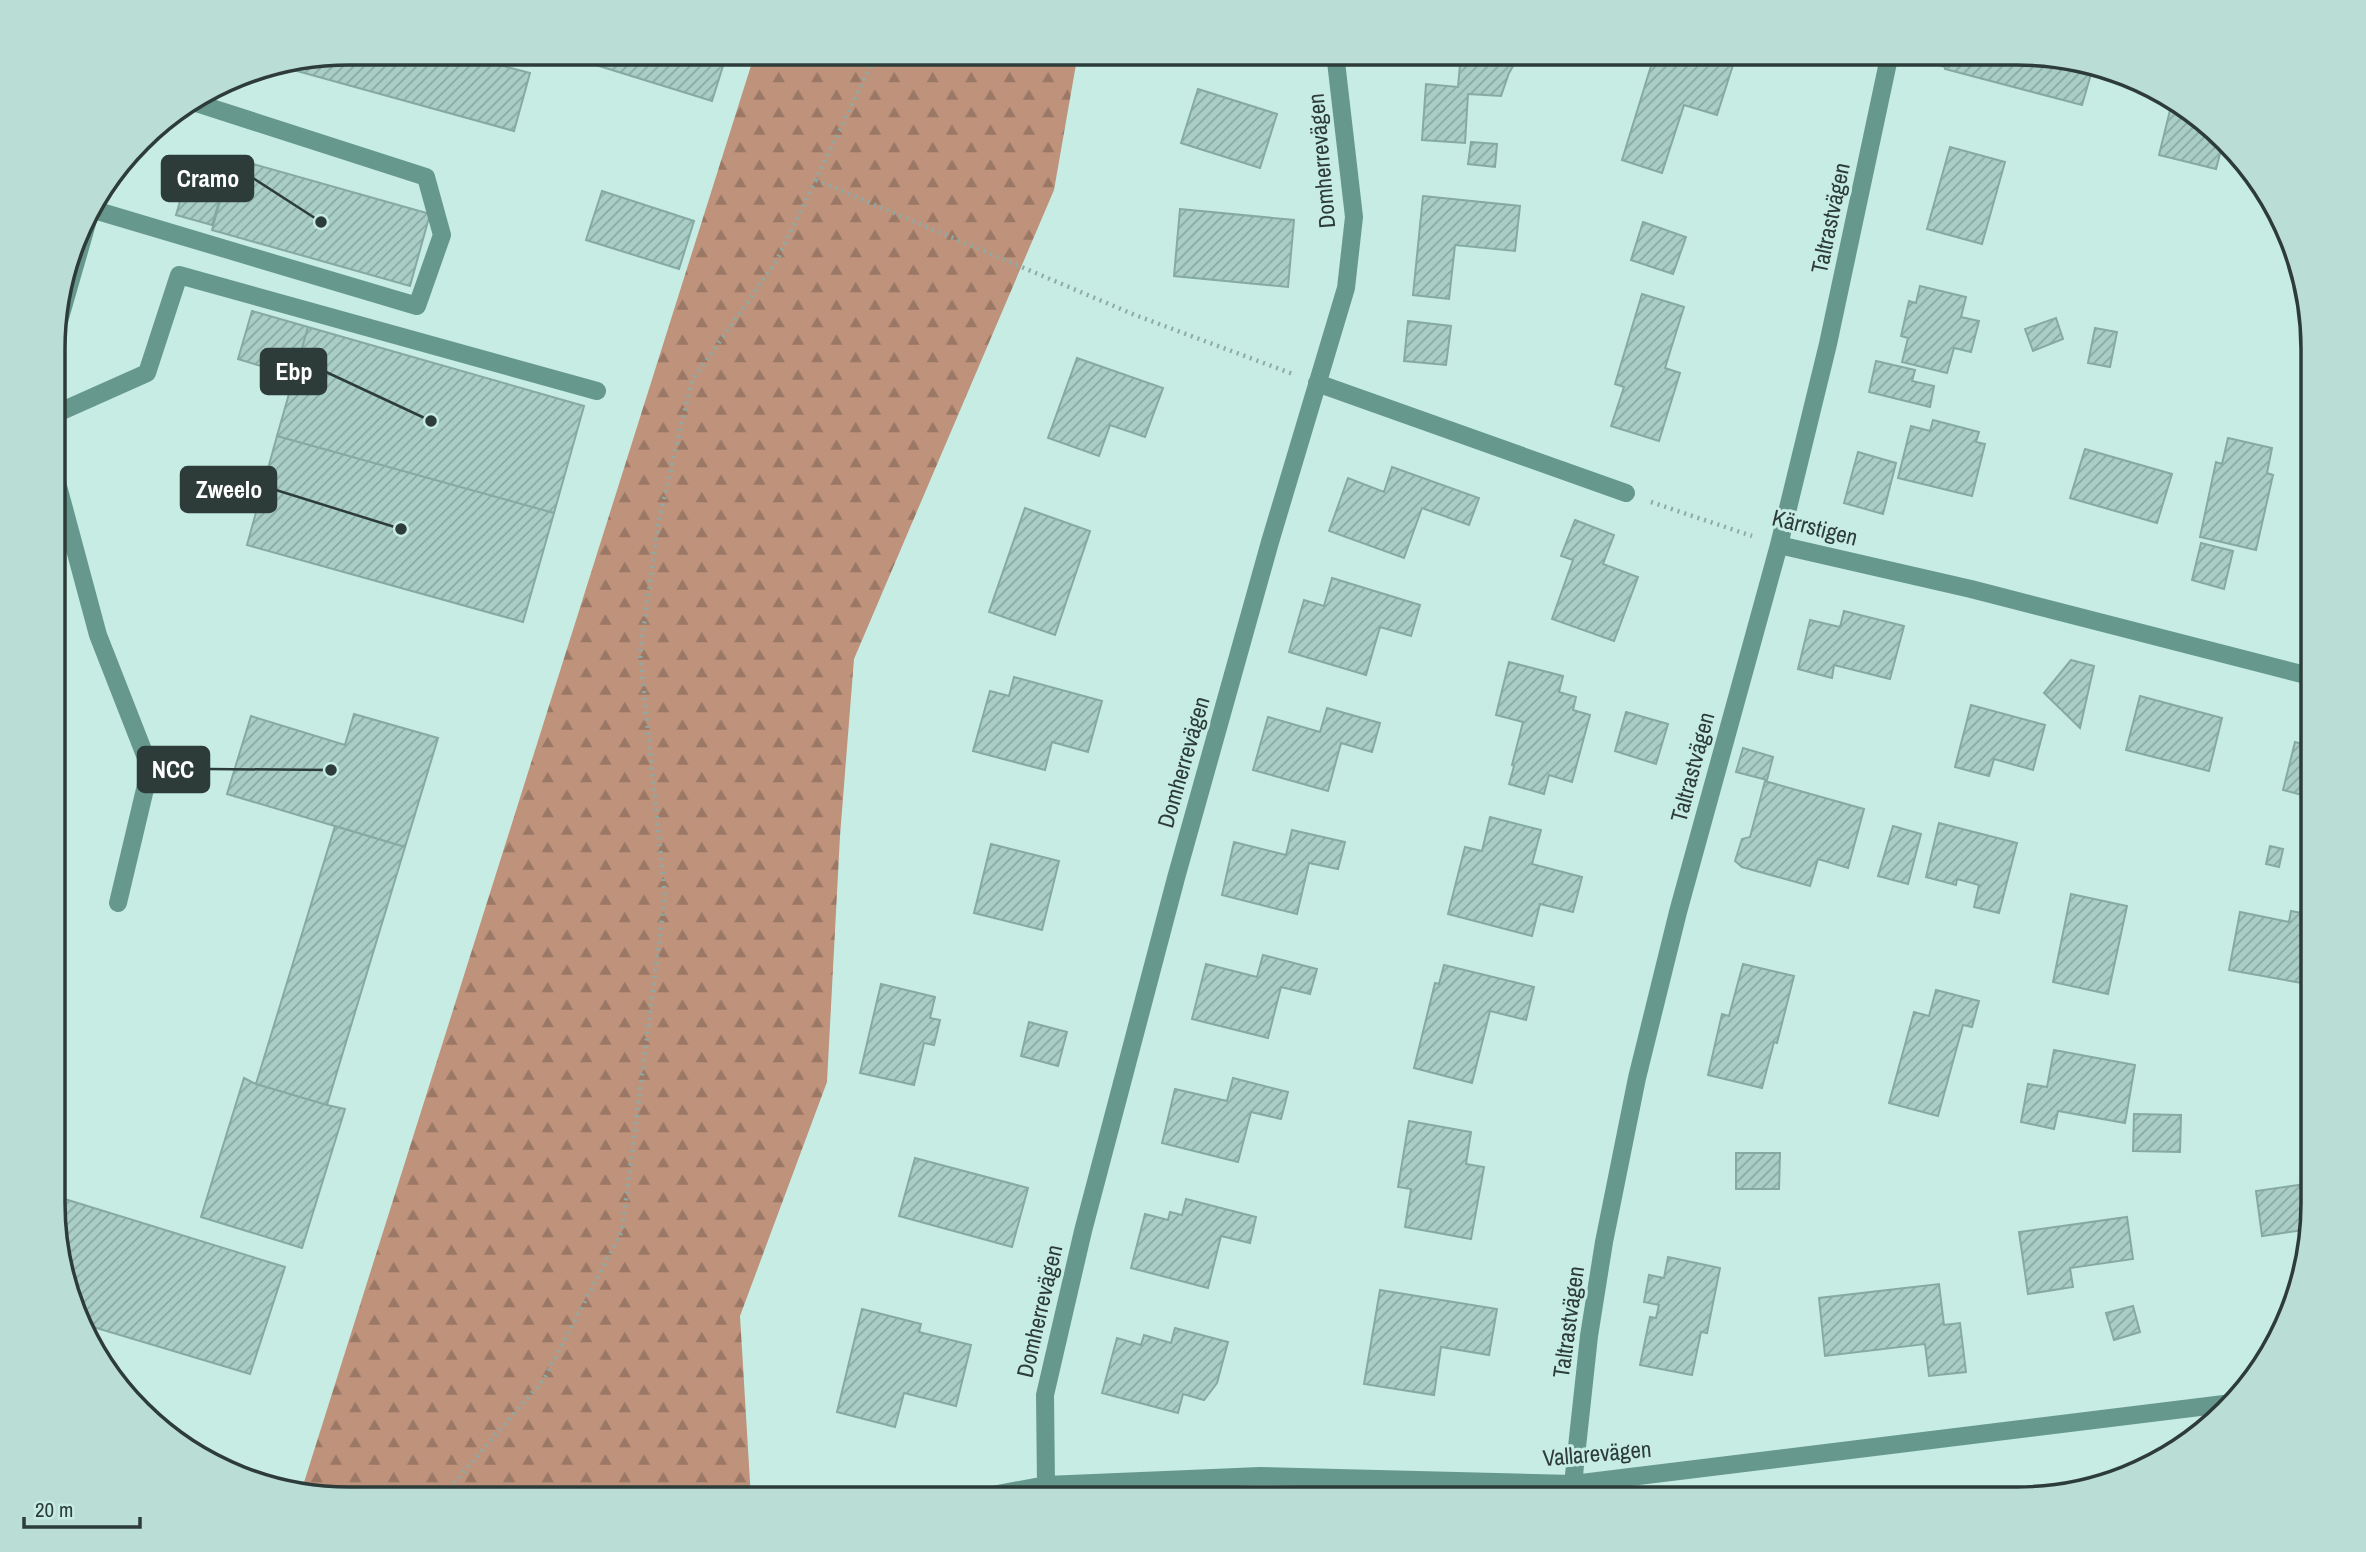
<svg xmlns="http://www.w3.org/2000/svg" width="2366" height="1552" font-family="'Archivo Narrow',sans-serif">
<defs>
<pattern id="forest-firs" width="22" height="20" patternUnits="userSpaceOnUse" patternTransform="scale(1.75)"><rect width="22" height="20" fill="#be927b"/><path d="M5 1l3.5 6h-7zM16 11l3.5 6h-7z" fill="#9b7866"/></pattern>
<pattern id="building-hatch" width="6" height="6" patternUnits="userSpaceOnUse" patternTransform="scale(1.75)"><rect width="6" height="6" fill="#a9cec6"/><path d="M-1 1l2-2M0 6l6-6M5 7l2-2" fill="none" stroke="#8aa8a2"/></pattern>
</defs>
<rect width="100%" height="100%" fill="#c6ece4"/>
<path fill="url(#forest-firs)" d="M755 53H1078L1054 190 854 659 840 836 827 1082 740 1316 751 1499H349L301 1492Z"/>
<path fill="url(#building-hatch)" stroke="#85aaa2" stroke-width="2" d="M349 52 454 53 530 73 514 131 279 66Z
M600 53H727L712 101 596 65Z
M1461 53H1528L1516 61 1509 73 1501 96 1468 94 1465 143 1422 140 1426 84 1458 87Z
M1655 53H1663L1697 63 1699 55 1733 65 1717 115 1684 105 1662 173 1622 160Z
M1939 53H2017L2075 62 2073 69 2091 74 2082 105 1945 69V67L1936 64Z
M1198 89 1277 114 1260 168 1181 143Z
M2173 98 2182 103 2222 146 2216 169 2159 155Z
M1471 142 1497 144 1495 167 1468 164Z
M1950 147 2005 162 1982 244 1927 229Z
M193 157 229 168 212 225 176 215Z
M232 158 430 214 410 286 212 230Z
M602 191 694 221 679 269 586 240Z
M1423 196 1520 206 1515 251 1455 245 1449 299 1413 295Z
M1180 209 1294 220 1288 287 1174 276Z
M1643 222 1686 237 1673 274 1631 260Z
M1920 286 1966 297 1961 317 1979 321 1971 352 1954 348 1947 373 1902 362 1908 338 1901 336 1909 301 1916 303Z
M1642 294 1684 307 1665 368 1680 373 1659 441 1611 426 1624 387 1615 384Z
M252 311 308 327 294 376 238 359Z
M2056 318 2063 339 2033 351 2025 329Z
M1408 321 1451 326 1446 365 1404 361Z
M308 327 584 406 554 513 277 436Z
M2095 328 2117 332 2110 367 2088 363Z
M1077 358 1163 388 1145 437 1110 425 1099 456 1048 438Z
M1876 361 1915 370 1912 381 1934 386 1930 407 1869 392Z
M1933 420 1979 432 1976 442 1985 444 1972 496 1898 478 1911 426 1930 431Z
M277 436 554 513 523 622 247 545Z
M2228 438 2272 448 2267 473 2273 475 2256 550 2200 537 2216 462 2222 464Z
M2085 449 2172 474 2157 523 2070 498Z
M1858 452 1896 463 1883 514 1844 503Z
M1392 467 1479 498 1469 525 1422 508 1404 558 1329 531 1348 478 1384 492Z
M1025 508 1090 531 1055 635 989 612Z
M1575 520 1614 535 1603 564 1638 577 1614 641 1552 619 1573 560 1561 556Z
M2201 543 2233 551 2224 589 2192 580Z
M1332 578 1420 605 1411 636 1380 627 1366 675 1289 652 1304 600 1324 606Z
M1844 611 1904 626 1890 679 1834 665 1832 678 1798 669 1810 620 1840 627Z
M2071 660 2094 666 2080 728 2044 693Z
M1509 662 1563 676 1559 692 1576 697 1573 710 1590 715 1572 782 1549 775 1544 794 1509 784 1514 766 1512 765 1523 722 1496 715Z
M1014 677 1102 701 1088 752 1052 742 1045 770 973 751 990 691 1009 696Z
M2140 696 2222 718 2209 771 2126 750Z
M1971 705 2045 725 2033 770 1994 759 1989 776 1955 767Z
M1327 708 1380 723 1372 752 1341 743 1328 791 1253 770 1268 717 1320 732Z
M1626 712 1668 724 1656 764 1615 751Z
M354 714 438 738 405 847 227 794 251 716 345 745Z
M2295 742 2313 747V798L2283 790Z
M1743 748 1773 757 1767 780 1736 772Z
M1765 781 1864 809 1848 868 1818 859 1810 886 1742 867 1735 861 1742 839 1750 837Z
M1490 817 1541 830 1532 864 1582 877 1573 912 1540 904 1532 936 1448 914 1465 847 1482 851Z
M1939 823 2017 843 1999 913 1974 907 1979 885 1957 879 1956 885 1926 877Z
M335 826 405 847 327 1105 256 1084Z
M1893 826 1921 834 1908 884 1878 876Z
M1292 830 1345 842 1338 869 1309 863 1297 914 1222 895 1234 842 1286 855Z
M991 844 1059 861 1042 930 974 913Z
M2270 846 2283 849 2279 867 2266 864Z
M2071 894 2127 906 2108 994 2053 982Z
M2291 911 2313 915V985L2229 970 2240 912 2289 922Z
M1263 955 1317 969 1310 994 1281 987 1268 1038 1192 1019 1206 964 1257 977Z
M1743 964 1794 976 1777 1043 1774 1042 1762 1088 1708 1075 1722 1014 1729 1016Z
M1444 965 1534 987 1526 1020 1490 1011 1472 1083 1414 1068 1435 983 1439 984Z
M881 984 935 997 930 1018 940 1020 934 1045 924 1043 914 1085 860 1073Z
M1936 990 1979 1001 1972 1027 1963 1025 1938 1116 1889 1103 1914 1012 1929 1016Z
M1029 1022 1067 1032 1058 1066 1021 1056Z
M2054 1050 2135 1065 2125 1123 2058 1111 2054 1129 2021 1122 2028 1084 2047 1087Z
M244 1078 256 1084 327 1105 345 1109 302 1248 201 1217Z
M1233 1078 1288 1092 1281 1119 1251 1112 1238 1162 1162 1143 1175 1089 1227 1101Z
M2134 1114 2181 1115 2180 1152 2133 1151Z
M1409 1121 1471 1132 1466 1164 1484 1167 1471 1239 1405 1227 1411 1189 1398 1187Z
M1736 1153H1780L1779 1189H1736Z
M915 1158 1028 1188 1012 1247 899 1216Z
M2313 1183 2311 1229 2262 1236 2256 1191Z
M55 1196 285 1267 250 1374 83 1324 55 1241Z
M1186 1199 1256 1217 1250 1243 1221 1236 1208 1288 1131 1268 1145 1214 1168 1220 1170 1212 1182 1215Z
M2127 1217 2133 1259 2070 1268 2073 1287 2028 1294 2019 1232Z
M1668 1257 1720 1268 1707 1333 1701 1332 1692 1375 1640 1365 1650 1317 1656 1318 1659 1305 1644 1302 1649 1275 1664 1278Z
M1939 1284 1944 1325 1960 1323 1966 1372 1929 1376 1925 1344 1825 1356 1819 1298Z
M1380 1290 1497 1309 1489 1355 1441 1347 1434 1395 1364 1384Z
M2133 1306 2140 1332 2114 1340 2106 1313Z
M862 1309 921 1324 919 1332 971 1345 956 1406 904 1393 895 1427 837 1412Z
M1175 1328 1228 1342 1217 1383 1204 1400 1183 1394 1178 1413 1102 1393 1117 1338 1141 1345 1144 1335 1171 1343Z"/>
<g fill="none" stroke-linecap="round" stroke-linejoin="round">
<path stroke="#8daba5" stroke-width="4.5" stroke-dasharray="2 5" stroke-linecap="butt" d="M816 180 1135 315 1293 374
M1651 502 1752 536
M440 1499 544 1379 622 1231 665 896 640 653 659 520 692 380 776 262 877 53
M692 1499 718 1489 841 1491 870 1499"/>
<path stroke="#67988e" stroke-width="18" d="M91 209 417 306 442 235 426 177 193 102
M55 335 92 206
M1317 383 1626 493
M55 414 147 373 179 275 597 391
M55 475 98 635 150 768 118 903
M1779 545 1971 589 2313 677
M1046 1485 1045 1395 1083 1231 1176 878 1270 542 1346 288 1354 217 1335 53
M971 1499 1046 1485 1260 1476 1573 1484 2224 1404
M1574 1499 1573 1484 1589 1336 1604 1242 1637 1078 1678 912 1779 545 1828 344 1890 53"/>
</g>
<g text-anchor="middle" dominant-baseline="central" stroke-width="6" stroke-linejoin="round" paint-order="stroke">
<g font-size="23" fill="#2d3c39" stroke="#c6ece4">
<text transform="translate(1321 161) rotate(-95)">Domherrevägen</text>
<text transform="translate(1830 218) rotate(-78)">Taltrastvägen</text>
<text transform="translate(1815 527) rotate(14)">Kärrstigen</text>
<text transform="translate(1183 762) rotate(-74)">Domherrevägen</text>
<text transform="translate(1692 767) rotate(-75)">Taltrastvägen</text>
<text transform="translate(1039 1311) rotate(-77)">Domherrevägen</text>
<text transform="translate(1568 1322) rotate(-82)">Taltrastvägen</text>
<text transform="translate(1597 1453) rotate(-5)">Vallarevägen</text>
</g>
</g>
<path d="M0 0H2366V1552H0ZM349 65H2017A284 284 0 0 1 2301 349V1203A284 284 0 0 1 2017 1487H349A284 284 0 0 1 65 1203V349A284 284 0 0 1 349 65Z" fill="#baded6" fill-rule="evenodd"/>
<path fill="none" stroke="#2d3c39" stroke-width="3.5" d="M349 65H2017A284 284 0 0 1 2301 349V1203A284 284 0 0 1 2017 1487H349A284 284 0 0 1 65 1203V349A284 284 0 0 1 349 65Z"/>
<path fill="none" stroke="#2d3c39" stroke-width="2.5" d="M321 222L253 178M431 421L326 372M401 529L276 490M331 770L209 769"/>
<g fill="#2d3c39" stroke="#c6ece4" stroke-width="2.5">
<circle cx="321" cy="222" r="7"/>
<circle cx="431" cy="421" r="7"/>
<circle cx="401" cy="529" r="7"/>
<circle cx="331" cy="770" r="7"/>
</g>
<g fill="#2d3c39" stroke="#2d3c39" stroke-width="2.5">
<rect x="162" y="156" width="91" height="45" rx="7"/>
<rect x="261" y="349" width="65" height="45" rx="7"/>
<rect x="181" y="467" width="95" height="45" rx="7"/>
<rect x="138" y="747" width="71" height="45" rx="7"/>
</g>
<g font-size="24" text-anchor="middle" font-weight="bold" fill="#fff">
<text x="208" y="187">Cramo</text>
<text x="294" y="380">Ebp</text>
<text x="229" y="498">Zweelo</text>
<text x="173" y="778">NCC</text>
</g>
<path d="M24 1517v10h116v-10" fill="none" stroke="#2d3c39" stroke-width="3.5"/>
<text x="35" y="1517" font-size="21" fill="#2d3c39" stroke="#c6ece4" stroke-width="5" paint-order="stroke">20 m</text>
</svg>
